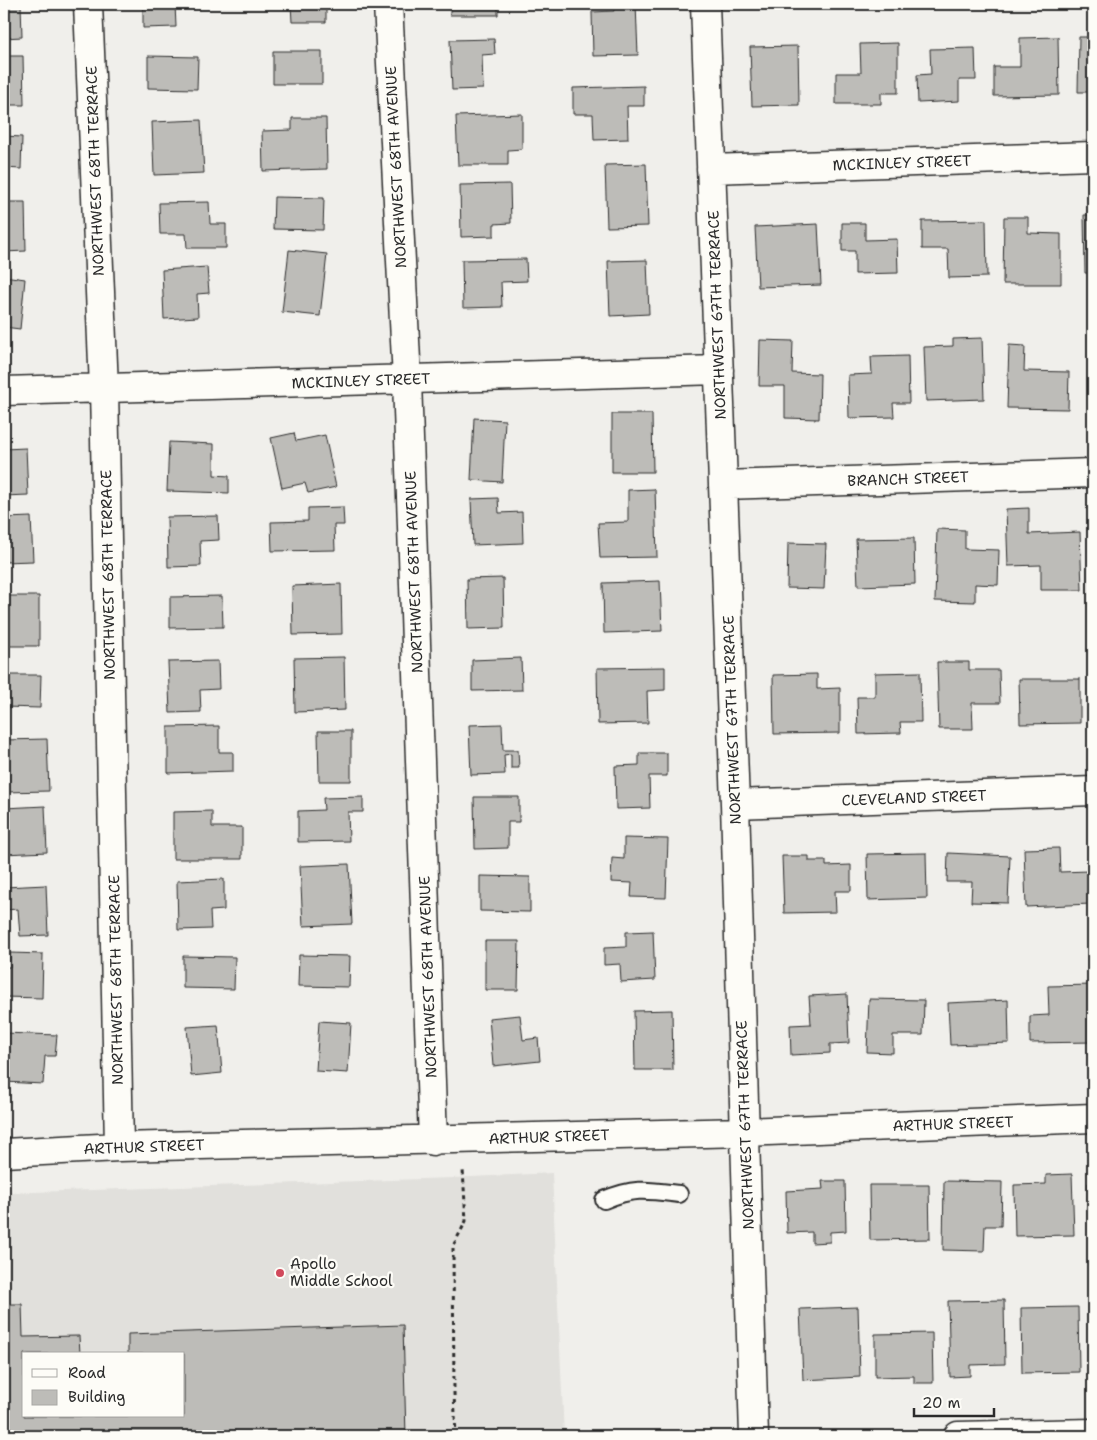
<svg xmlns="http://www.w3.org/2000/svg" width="1097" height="1440" font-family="'Shantell Sans',sans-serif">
<rect width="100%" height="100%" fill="#f0efeb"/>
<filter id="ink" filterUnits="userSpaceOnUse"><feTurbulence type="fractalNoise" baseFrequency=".02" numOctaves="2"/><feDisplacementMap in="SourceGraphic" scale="10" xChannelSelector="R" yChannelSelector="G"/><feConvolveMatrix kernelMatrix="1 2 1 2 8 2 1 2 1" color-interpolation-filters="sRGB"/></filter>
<g filter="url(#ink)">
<path fill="#e1e0dc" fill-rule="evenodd" d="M552 1173 564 1436H4V1193L452 1178ZM24 1354H184V1416H24Z"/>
<path fill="#bdbcb8" stroke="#2b2b2b" d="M4 4H21L22 37 4 38Z
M143 4H175L176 27 143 28Z
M291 4H326V22H292Z
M450 4H498V15H450Z
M613 4H636L638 55 593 56 592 12 614 11Z
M1058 37 1059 95 994 96V67H1020V38Z
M1079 37H1093V92H1078Z
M494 39 495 54 482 55 483 89 452 90 450 40Z
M898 43V93H881V104H836V73H861L860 44Z
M798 46 799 105 752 106 750 47Z
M975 48 976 80H959V101L918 103 917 75 931 74 930 49Z
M273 51H322V84H273Z
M4 56H23L24 105H4Z
M148 56 198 57 197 89 148 88Z
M644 86V106H627L628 139 594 140 593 114H573V88Z
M522 114V149L508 150V165H458L456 116Z
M292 118H326L327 169 263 171 262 131 292 130Z
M201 120 204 173 154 175 152 122Z
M4 136 22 137 21 169 4 168Z
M646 164 648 226 607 227 605 165Z
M510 184 511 223 494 224V236L461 237 460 185Z
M274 197 324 198 323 230 273 229Z
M4 202H25L26 251 4 252Z
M209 202 210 224H226V248H187L186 234H160L159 203Z
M1084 215H1093V273H1085Z
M1004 217H1028V233L1061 234V284H1003Z
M986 220 987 277 949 278 948 249H922V221Z
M842 223H865V240L897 239 898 273 855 274V251H842Z
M818 224 821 285 758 287 755 227Z
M289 250 327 254 320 316 282 312Z
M526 259 527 281 501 282 502 307 463 308 462 260Z
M647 260 649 314 610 316 608 261Z
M207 267 209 293 197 294 198 317 164 319 162 270Z
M4 276 25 279 20 329 4 327Z
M982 338 984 399 926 401 924 347 953 346V339Z
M760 340 793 341 792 373 820 374 819 419 785 418V386H759Z
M1009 345 1025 346 1024 371 1069 372 1068 409 1007 408Z
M908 356 909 403H893L894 417 849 418 848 375 872 374 871 357Z
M612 414H652L653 472H612Z
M474 418 505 420 502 482 471 480Z
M294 433 296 441 325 435 336 487 308 493 305 483 282 488 271 438Z
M169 442 214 444V475L229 476V493L167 491Z
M26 448 28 495 4 496V449Z
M655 489 657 557 600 558 598 523 628 522V490Z
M498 498 499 513 522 512 523 543 473 545 471 499Z
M343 507 344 525H334L335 550 272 551 271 522 308 521V508Z
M1029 508V534L1080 532 1082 590H1041V565L1008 566 1006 509Z
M218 516 219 540 200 541 201 566 168 567 167 517Z
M31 517 33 561 4 562V531H6V518Z
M937 529 965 530V549L999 550 998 585 975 584V602L935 601Z
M914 538 915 584 858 586 856 539Z
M788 543 826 544 824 589 787 588Z
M503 578 504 628 468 629 467 579Z
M660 581 662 631 604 633 603 583Z
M341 584 342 634 293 635 292 586Z
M7 596H39V646H8Z
M222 596 223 627 170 628V597Z
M344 657 345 710 295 712 294 658Z
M521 658 522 690 472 691V660Z
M218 661 219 689 200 690 201 712 170 713 168 662Z
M937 662H969V670H999L1000 703H972L973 729H939Z
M665 667V690L647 691 648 723 598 724 597 668Z
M920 672 921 722H900L901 733 858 734 857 697H875V673Z
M817 674V689L840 688V733L774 734 773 675Z
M4 675H41L40 708 4 707Z
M1019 679H1080V723L1020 724Z
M502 724 503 750H518L519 768H511V754L504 755 505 774 471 775 469 725Z
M219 726V752H233V771L168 773V727Z
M318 731H351V781H319Z
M47 739 49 791 4 792V740Z
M639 753H667V776H649L650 808 616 809 615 766 639 765Z
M363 797V812H348L349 841 298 842V811L324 810 323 798Z
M474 797H519V822H508V848L475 849Z
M45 806 47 852 4 854V808Z
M212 811V827H242V859H173V812Z
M624 838 668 839 666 898 631 897 632 883 611 882 612 858 624 859Z
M1059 848 1060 872 1089 871 1090 904 1026 907 1024 849Z
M926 853 927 898 868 900 867 854Z
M948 853 1010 856 1008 903 971 902 972 882H947Z
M782 856H809V861H826V866L851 865V891H835L836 912 784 913Z
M349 864 352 924 303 926 300 866Z
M480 876 530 877V912L480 911Z
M224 879V910L210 911 211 929 178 930 177 881Z
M46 885 48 935 20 936 18 909 4 910V887Z
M653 931 655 980 621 982 620 964 604 965V948L626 947V932Z
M485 941H519L518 990H485Z
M10 953 43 954 42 998 4 997V967H10Z
M299 955 350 956 349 987 298 986Z
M183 956 235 957 234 989 183 988Z
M1093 985V1042L1030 1043V1016L1049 1015 1048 986Z
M847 994 849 1043 830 1044V1053L791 1055 790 1025 811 1024 809 996Z
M869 999 924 1000 923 1035H893V1053L867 1052Z
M1008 1000 1009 1043 950 1045 948 1003Z
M672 1010 673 1070H635L634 1011Z
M520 1015 523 1040 538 1038 540 1061 493 1066 489 1018Z
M319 1021 351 1023 348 1073 316 1071Z
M218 1025 222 1073 191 1076 187 1027Z
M4 1033 57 1035 55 1056H45L43 1084 4 1082Z
M1072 1174 1074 1235 1015 1236 1014 1185 1046 1184V1175Z
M822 1181H845L846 1231 830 1232V1242L812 1243V1232L787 1233 786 1191 823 1189Z
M944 1181 1002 1182 1001 1226H985L984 1251 943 1250Z
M1088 1183H1093V1221H1088Z
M869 1185H929L930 1239 870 1240Z
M1004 1300 1005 1364 970 1365V1376L950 1377 948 1301Z
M4 1304H22L23 1337 79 1336 80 1354H24V1416H184V1354H128V1334L403 1325 406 1436H4Z
M858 1307 860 1377 803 1380 800 1309Z
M1078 1307 1079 1372 1022 1373 1021 1308Z
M932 1333 933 1383H914V1376L875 1377V1334Z"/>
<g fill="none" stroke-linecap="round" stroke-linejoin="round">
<g stroke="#2b2b2b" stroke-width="20">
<path id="service" d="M604 1200C635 1187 647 1190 679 1194"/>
</g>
<g stroke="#2b2b2b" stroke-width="31">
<path id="minor" d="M88 4 104 388 119 1147
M388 4 407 380 433 1141
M705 4 735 804 754 1436
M711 169 1093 156
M4 391 719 370
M723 485 1093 473
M735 804 1093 791
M4 1153 119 1147 746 1132 1093 1118
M958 1436 1093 1433"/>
</g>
<path stroke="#2b2b2b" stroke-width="3" stroke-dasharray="4 4" stroke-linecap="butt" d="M456 1436 454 1393 453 1246 466 1221 463 1170"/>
<use href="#service" stroke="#fdfcf7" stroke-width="16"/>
<use href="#minor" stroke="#fdfcf7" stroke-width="28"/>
</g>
</g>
<circle fill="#d1495b" stroke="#fdfcf7" stroke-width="2" cx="280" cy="1273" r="5"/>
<g text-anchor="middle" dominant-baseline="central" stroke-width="4.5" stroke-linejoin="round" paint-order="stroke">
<g font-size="15" fill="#2b2b2b" stroke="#fdfcf7">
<text transform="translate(902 163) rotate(-2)">MCKINLEY STREET</text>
<text transform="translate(396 167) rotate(-93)">NORTHWEST 68TH AVENUE</text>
<text transform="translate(95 171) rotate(-92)">NORTHWEST 68TH TERRACE</text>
<text transform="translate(717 315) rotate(-92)">NORTHWEST 67TH TERRACE</text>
<text transform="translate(361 381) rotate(-2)">MCKINLEY STREET</text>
<text transform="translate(908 479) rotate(-2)">BRANCH STREET</text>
<text transform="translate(414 572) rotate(-92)">NORTHWEST 68TH AVENUE</text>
<text transform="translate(108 575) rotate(-91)">NORTHWEST 68TH TERRACE</text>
<text transform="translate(732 720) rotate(-92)">NORTHWEST 67TH TERRACE</text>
<text transform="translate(914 798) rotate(-2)">CLEVELAND STREET</text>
<text transform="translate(428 977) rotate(-92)">NORTHWEST 68TH AVENUE</text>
<text transform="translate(116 980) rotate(-91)">NORTHWEST 68TH TERRACE</text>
<text transform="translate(953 1124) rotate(-2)">ARTHUR STREET</text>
<text transform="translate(745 1125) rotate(-92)">NORTHWEST 67TH TERRACE</text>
<text transform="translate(549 1137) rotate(-2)">ARTHUR STREET</text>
<text transform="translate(144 1147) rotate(-2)">ARTHUR STREET</text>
</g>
<g font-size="15" fill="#2b2b2b" stroke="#fdfcf7" text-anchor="start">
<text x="290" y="1264">Apollo<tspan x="290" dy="17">Middle School</tspan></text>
</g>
</g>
<rect width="1097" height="1440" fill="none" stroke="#fdfcf7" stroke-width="20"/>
<rect x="10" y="10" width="1077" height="1420" fill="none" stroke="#2b2b2b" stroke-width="2" filter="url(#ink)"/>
<rect x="22" y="1352" width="162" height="65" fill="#fdfcf7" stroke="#a9a8a5"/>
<rect x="32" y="1369" width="25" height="8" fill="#fdfcf7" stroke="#a9a8a5"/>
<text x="68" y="1378" font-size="15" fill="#2b2b2b">Road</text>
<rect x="32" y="1390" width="25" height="15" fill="#bdbcb8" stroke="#a9a8a5"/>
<text x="68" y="1402" font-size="15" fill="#2b2b2b">Building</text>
<path d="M914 1408v8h80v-8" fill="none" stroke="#2b2b2b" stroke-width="2.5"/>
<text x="922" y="1408" font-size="15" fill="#2b2b2b" stroke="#fdfcf7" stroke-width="4" paint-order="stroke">20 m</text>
</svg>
